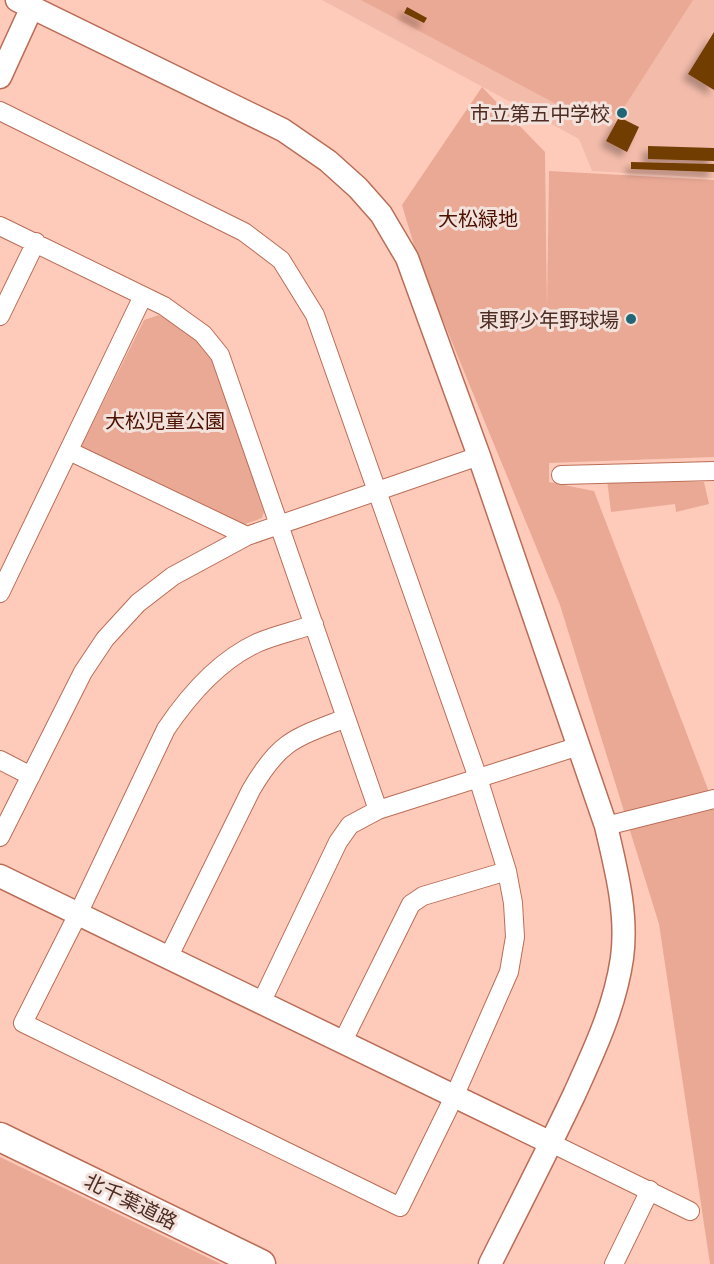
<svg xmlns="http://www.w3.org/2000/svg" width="714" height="1264" font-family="Manrope,'Noto Sans JP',sans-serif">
<defs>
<filter id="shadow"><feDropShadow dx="-5.5" dy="5.5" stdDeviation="3" flood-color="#0004"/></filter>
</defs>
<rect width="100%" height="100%" fill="#fecbbb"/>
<path fill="#f3bbaa" d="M322 0H714V178L592 171 579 139Z"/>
<path fill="#eaa995" d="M361 0H693L621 112 594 124Z
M482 87 545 152 547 308 549 171 714 180V457L549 463V482L594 491 714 805V1264H710L659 924 560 605 419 262 402 205Z
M159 315C182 329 196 337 212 360L264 512 262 518 237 527 81 447 144 320Z
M607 480 704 482 709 504 676 512 675 504 611 512Z
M0 1157 221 1264H0Z"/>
<path fill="#723c04" filter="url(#shadow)" d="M407 7 427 18 424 23 404 13Z
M714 32V90L688 74Z
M619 117 639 127 627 152 606 141Z
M648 146 714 148V161L648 159Z
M631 162 714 164V172L631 169Z"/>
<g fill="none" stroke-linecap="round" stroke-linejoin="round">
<g stroke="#ba6d56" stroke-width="20">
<path id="minor" d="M0 111 244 232 281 260 315 315 478 778 507 871 513 903 515 937 509 972 454 1097 400 1207 23 1023 78 914 166 729C189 695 218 661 257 643 275 635 296 631 314 624
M0 226 164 306 203 334 220 355 378 810
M0 316 36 242
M69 451 247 536
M561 475 714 471
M0 593 143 296
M0 760 31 776
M606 826 714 799
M0 837 83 672 105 639 138 603 173 576 247 536 479 456
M168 958 251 790C280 740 295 738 346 718
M261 1003 338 842 350 825 378 810 579 746
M342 1043 411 904 423 896 507 871
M551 1143 690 1211
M614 1264 650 1190"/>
</g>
<g stroke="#ba6d56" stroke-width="25">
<path id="tertiary" d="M17 0 283 130 328 161 358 188 381 214 407 258 479 456 606 826C616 869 628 914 622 958 615 1007 594 1051 574 1095 547 1152 518 1208 490 1264
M0 77 32 7
M0 876 551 1143"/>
</g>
<g stroke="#ba6d56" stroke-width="31">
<path id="trunk" d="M0 1137 261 1264"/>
</g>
<use href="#minor" stroke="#fff" stroke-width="18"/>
<use href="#tertiary" stroke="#fff" stroke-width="22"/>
<use href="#trunk" stroke="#fff" stroke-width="28"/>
</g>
<g fill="#216677" stroke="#f3e1dc" stroke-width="2">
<circle cx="622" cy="113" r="6"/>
<circle cx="631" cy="319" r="6"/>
</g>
<g text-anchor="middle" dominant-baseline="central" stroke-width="6" stroke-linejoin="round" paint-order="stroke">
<g font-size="20" fill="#4d2c22" stroke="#f3e1dc" text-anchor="end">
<text x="610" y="113">市立第五中学校</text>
<text x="619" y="319">東野少年野球場</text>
</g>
<g font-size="20" fill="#4c1201" stroke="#f3e1dc">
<text x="478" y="218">大松緑地</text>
<text x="165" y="420">大松児童公園</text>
</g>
<g font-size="20" fill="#4d2c22" stroke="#f3e1dc">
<text transform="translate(131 1201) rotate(26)">北千葉道路</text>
</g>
</g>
</svg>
